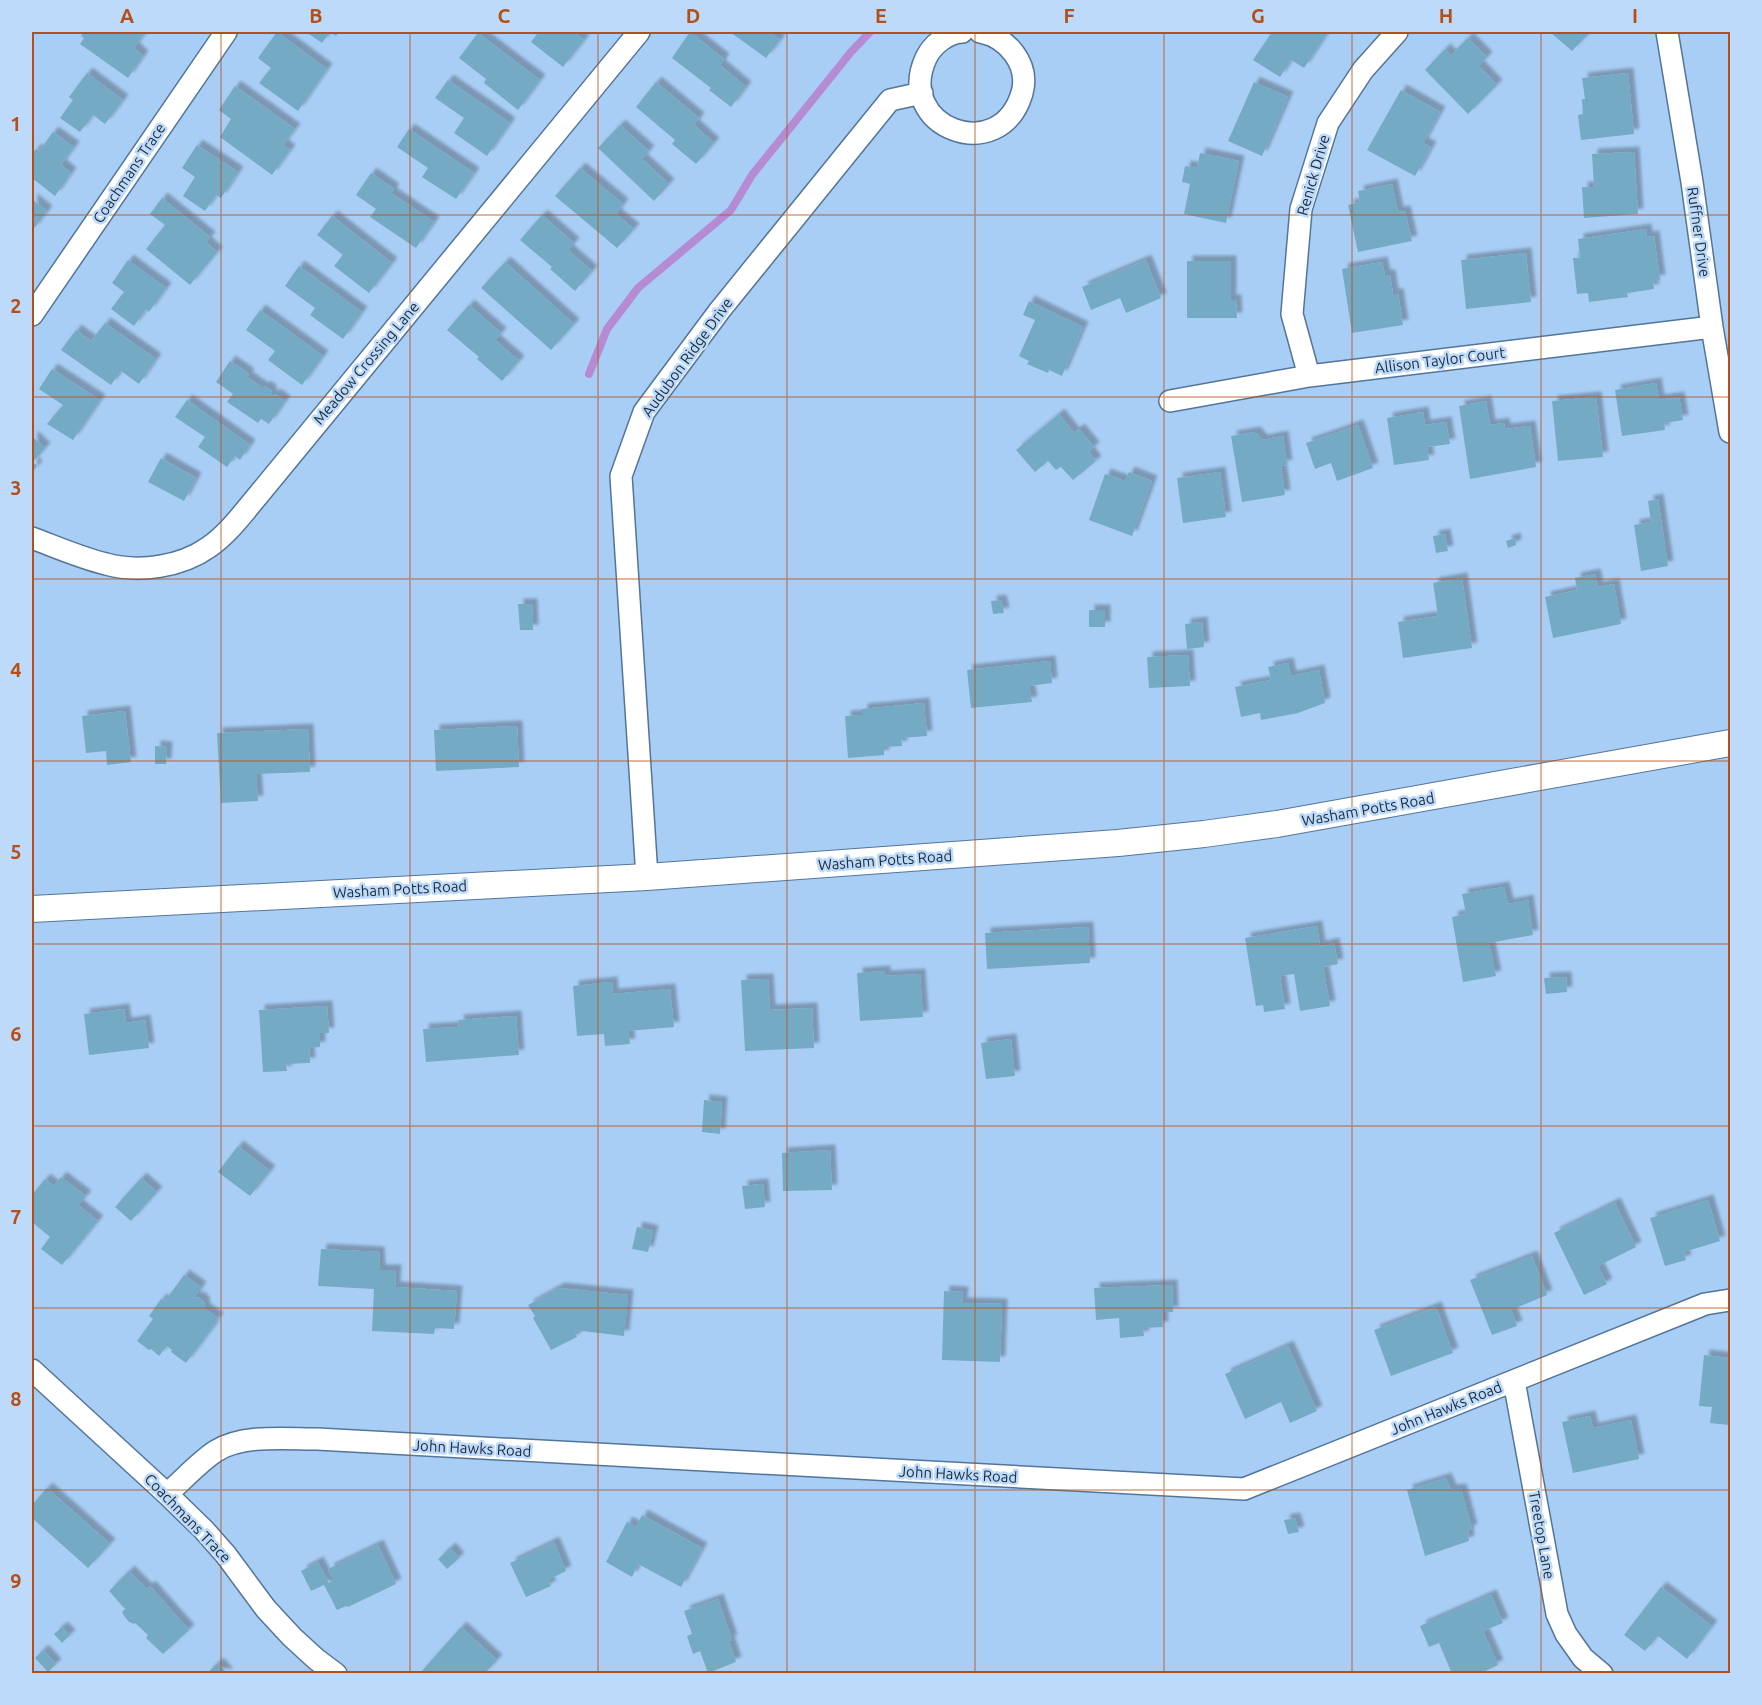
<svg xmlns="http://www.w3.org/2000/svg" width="1762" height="1705" font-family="Ubuntu,sans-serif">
<defs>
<filter id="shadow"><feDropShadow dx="5.5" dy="-5.5" stdDeviation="1.5" flood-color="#0004"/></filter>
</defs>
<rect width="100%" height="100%" fill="#a9cef5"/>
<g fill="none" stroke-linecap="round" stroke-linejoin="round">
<path stroke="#b58cd3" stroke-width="8" d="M589 374 607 329 638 288 731 210 752 175 851 52 870 32"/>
</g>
<path fill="#75aac4" filter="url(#shadow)" d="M84 32H145L134 48 143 56 128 78 80 44 84 38 81 36Z
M277 32 327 69 298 111 259 83 271 68 258 58Z
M306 32H339L336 36 330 32 322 43Z
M533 32H574L584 40 563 67 531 42 537 34Z
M690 32 724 59 720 65 746 87 731 107 709 90 711 88 672 58Z
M730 32H769L780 40 766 58Z
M1272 32H1324L1327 33 1304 68 1291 60 1280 77 1253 60Z
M1550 32H1590L1572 51Z
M478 33 540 80 518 110 484 83 486 79 459 58Z
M1468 38 1487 57 1479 66 1497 85 1468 114 1425 70 1445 49 1451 55Z
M87 73 123 100 105 124 93 115 80 132 60 118 73 100 69 97Z
M1628 73 1634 134 1581 140 1578 115 1583 114 1582 99H1585L1582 78Z
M448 80 510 123 487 156 454 133 464 118 435 98Z
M656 82 699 118 694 125 714 143 696 164 672 144 675 140 636 107Z
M1254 82 1288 97 1262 156 1228 141Z
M235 86 295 129 283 145 290 150 272 175 220 137 231 119 219 110Z
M1401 90 1440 112 1423 143 1431 147 1415 176 1367 150Z
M620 125 649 151 642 159 669 184 654 201 598 148Z
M409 129 474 173 456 199 422 177 428 168 397 147Z
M53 132 74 147 61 165 71 173 55 196 32 178V154L36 149 39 151Z
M197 145 238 172 221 198 216 195 205 211 183 196 195 177 182 168Z
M1634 152 1638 214 1584 218 1582 187H1594L1592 154Z
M1200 153 1239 161 1226 223 1184 214 1190 184 1182 182 1185 166 1197 168Z
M580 168 623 204 616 214 634 229 617 248 555 196Z
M371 173 394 189 391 193 434 222 416 248 370 217 376 209 356 195Z
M1392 184 1398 212 1405 211 1412 241 1358 252 1348 205 1360 202 1358 191Z
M162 198 210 237 206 242 217 252 190 285 146 249 165 225 150 214Z
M32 199 47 211 32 231Z
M542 215 574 243 568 250 592 271 575 291 550 269 552 267 520 240Z
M332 216 392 263 369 293 334 266 343 255 317 235Z
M1646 229 1647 237 1654 236 1660 280 1653 281 1654 289 1627 293 1628 297 1589 302 1588 293 1577 294 1573 258H1580L1578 239Z
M1526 253 1531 302 1466 309 1461 260Z
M128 260 166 288 149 312 146 309 134 326 111 309 124 292 112 283Z
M1146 260 1161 298 1126 313 1120 298 1091 310 1082 287Z
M1187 261H1231V300H1236L1237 318H1187Z
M505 262 574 324 551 350 481 288Z
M1382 262 1385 275H1390L1393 294H1398L1403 325 1352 333 1342 269Z
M299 266 362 312 343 339 310 315 315 308 285 286Z
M1029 301 1083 327 1062 376 1049 370 1048 373 1027 364 1029 361 1019 356 1035 320 1023 315Z
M469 305 501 333 495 340 519 361 502 381 477 359 479 357 447 330Z
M260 310 323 356 302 385 268 360 275 351 246 330Z
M105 323 156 359 139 384 121 371 111 385 61 350 76 330 91 341Z
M230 361 249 374 247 377 263 388 265 386 272 391 270 393 273 396 275 394 285 401 269 424 261 419 258 423 227 402 233 394 216 382Z
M52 369 100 400 73 440 47 424 63 405 39 389Z
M1656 383 1659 400 1679 397 1683 420 1664 423 1665 430 1622 436 1615 390Z
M1596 397 1603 457 1558 461 1552 401Z
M187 400 250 445 240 460 235 456 227 467 198 447 205 437 175 417Z
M1486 401 1490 425 1504 423 1505 429 1530 426 1536 467 1470 479 1459 406Z
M1423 412 1425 425 1446 422 1450 444 1427 447 1429 460 1394 465 1387 418Z
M1059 414 1074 433 1079 429 1094 447 1089 452 1096 461 1073 480 1061 467 1056 470 1048 461 1035 472 1016 450Z
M1358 425 1373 468 1337 481 1331 463 1315 469 1306 443Z
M1255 432 1262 440 1283 436 1287 465 1281 466 1285 495 1242 502 1231 436Z
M32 436 45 448 33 462 37 466 32 473Z
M161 458 196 478 184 501 148 482Z
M1129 472 1152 481 1132 536 1089 520 1105 474 1125 481Z
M1220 472 1226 517 1183 523 1177 478Z
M1658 499 1668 566 1641 571 1634 525 1651 522 1648 501Z
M1445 534 1448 551 1436 553 1433 536Z
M1515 538 1516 545 1508 548 1506 541Z
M1595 574 1598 587 1614 584 1621 624 1553 638 1545 597 1577 590 1575 578Z
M1462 578 1472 648 1403 658 1398 622 1438 616 1433 583Z
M1001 600 1004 613 993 614 991 601Z
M518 604H532L533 630H520Z
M1089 610H1105V627H1089Z
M1202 622 1204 647 1187 649 1185 624Z
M1188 655 1190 686 1149 688 1147 657Z
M1050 661 1052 683 1029 686 1032 702 971 708 967 670Z
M1288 663 1291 676 1319 670 1325 703 1298 713 1261 720 1260 713 1241 717 1235 687 1271 680 1268 667Z
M924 703 927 736 901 738 902 746 884 747V755L848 758 845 716 862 715V709Z
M125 711 131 762 107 765 106 751 86 753 82 716Z
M517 726 519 767 436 771 434 730Z
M308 729 310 772 256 774 258 801 221 803 217 733Z
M155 746 167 747 166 764H155Z
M1504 887 1508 904 1528 900 1533 935 1489 943 1496 976 1463 982 1452 917 1466 914 1462 894Z
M1317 926 1320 946 1334 943 1338 964 1323 967 1330 1006 1300 1011 1294 974 1280 976 1285 1009 1264 1012 1263 1005 1256 1006 1245 938Z
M1088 927 1090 963 987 969 985 933Z
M885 971V976L920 974 923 1017 860 1021 857 973Z
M1566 977 1567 992 1546 994 1544 978Z
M768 979 770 1010 812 1008 814 1048 745 1051 741 980Z
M612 982 613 994 670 989 674 1027 628 1031 630 1044 605 1046 604 1034 577 1036 573 986Z
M327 1006 329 1033H320V1047L309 1048 310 1063 286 1064 287 1071 263 1072 259 1010Z
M124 1009 126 1023 145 1020 149 1048 89 1055 84 1014Z
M516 1016 519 1055 426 1062 423 1029 459 1027 458 1020Z
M1011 1039 1015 1076 986 1079 981 1043Z
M704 1100 722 1102 720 1134 702 1132Z
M238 1146 270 1171 250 1196 218 1172Z
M830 1150 832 1190 783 1191 782 1153Z
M61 1177 86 1196 78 1205 98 1221 62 1265 41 1249 50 1237 32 1222V1195L45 1179 54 1186Z
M141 1178 157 1192 131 1221 115 1207Z
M763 1184 765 1207 745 1209 742 1186Z
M1708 1200 1720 1241 1684 1252 1686 1260 1665 1266 1650 1218Z
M1615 1203 1636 1247 1598 1266 1607 1284 1584 1295 1554 1233Z
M637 1227 653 1231 648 1252 632 1249Z
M321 1249 379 1252 380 1270H396L395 1287 457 1291 454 1329 435 1328 434 1334 372 1331 374 1289 318 1286Z
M1532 1256 1547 1295 1511 1310 1517 1326 1492 1335 1470 1280Z
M184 1275 201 1287 194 1298 199 1297 204 1302 205 1309 218 1318 212 1326 213 1327 186 1363 171 1352 172 1350 167 1346 159 1356 151 1349 149 1350 137 1341 153 1319 149 1316 161 1299 165 1301Z
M1172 1285 1173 1312H1162L1163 1327 1143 1328 1144 1336 1120 1338 1119 1318 1096 1320 1094 1288Z
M559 1288 628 1295 624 1336 574 1330 577 1337 551 1350 533 1318 535 1316 528 1305Z
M944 1291 963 1292 962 1303 1002 1304 1000 1362 942 1360Z
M1436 1307 1453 1353 1391 1376 1374 1330Z
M1288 1346 1317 1411 1290 1423 1281 1402 1245 1419 1225 1374Z
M1704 1355 1729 1358 1728 1368 1730 1369 1729 1425 1710 1423 1712 1407 1699 1406Z
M1590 1416 1593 1428 1631 1420 1639 1459 1573 1473 1562 1422Z
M1446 1478 1451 1490 1461 1489 1472 1529 1468 1531 1469 1541 1425 1556 1407 1490Z
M47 1488 110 1544 88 1568 32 1518V1505Z
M642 1515 702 1548 681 1587 638 1564 632 1577 606 1562 627 1522 636 1527Z
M1295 1518 1299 1532 1288 1534 1284 1520Z
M554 1542 566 1571 548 1580 551 1586 526 1597 510 1563Z
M378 1545 396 1584 348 1607 346 1606 337 1610 324 1585 311 1591 301 1571 318 1562 329 1583 334 1580 328 1569Z
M450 1548 459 1558 447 1569 438 1559Z
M129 1571 147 1589 150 1586 189 1630 163 1654 146 1638 148 1635 135 1623 134 1624 129 1622 124 1616 122 1612 125 1609 109 1591Z
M1661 1587 1712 1626 1687 1659 1658 1636 1645 1651 1624 1635Z
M1491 1595 1503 1623 1483 1631 1498 1665 1479 1674H1452L1439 1643 1429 1647 1420 1626Z
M718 1599 732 1640 729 1641 736 1662 708 1673 700 1651 693 1654 687 1636 692 1634 684 1611Z
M62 1627 70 1635 62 1643 54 1634Z
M461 1627 497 1660 484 1674H422L421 1672Z
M43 1650 56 1664 48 1672 35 1658Z
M218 1663 228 1674H206Z"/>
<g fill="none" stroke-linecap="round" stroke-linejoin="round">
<g stroke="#537598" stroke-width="24">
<path id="minor" d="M962 32C947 33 932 45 926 58 894 127 1000 168 1022 93 1030 64 1007 37 980 32
M1667 32 1692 182 1712 327 1730 432
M32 315 226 32
M1309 376 1292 314 1301 209 1328 123 1363 70 1397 32
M1170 401 1309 376 1712 327
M32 538C56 547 81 558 106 564 139 573 181 567 209 547 229 533 244 512 260 493L639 32
M647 877 621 476 644 412 720 310 890 100 922 93
M32 1370 167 1494 204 1530 226 1555 266 1609 292 1637 316 1659 336 1674
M1514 1381 1557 1614 1566 1634 1583 1658 1602 1674
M167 1494C182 1481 200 1461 216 1451 243 1434 287 1439 317 1439L1244 1489 1705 1304 1730 1300"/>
</g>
<g stroke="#537598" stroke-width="28">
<path id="tertiary" d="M32 909 647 877 1118 843 1204 834 1277 824 1730 743"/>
</g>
<use href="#minor" stroke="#fff" stroke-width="21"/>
<use href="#tertiary" stroke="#fff" stroke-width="26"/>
</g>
<path fill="none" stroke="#b54e17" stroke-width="1.5" stroke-opacity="0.55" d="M221 32V1674M410 32V1674M598 32V1674M787 32V1674M975 32V1674M1164 32V1674M1352 32V1674M1541 32V1674M32 215H1730M32 397H1730M32 579H1730M32 761H1730M32 944H1730M32 1126H1730M32 1308H1730M32 1490H1730"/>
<g text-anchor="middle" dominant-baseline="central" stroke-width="5" stroke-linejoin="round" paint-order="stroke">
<g font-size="15" fill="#1c2b39" stroke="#bddafa">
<text transform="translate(129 173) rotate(-56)">Coachmans Trace</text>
<text transform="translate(1313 175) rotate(-74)">Renick Drive</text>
<text transform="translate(1699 232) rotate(82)">Ruffner Drive</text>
<text transform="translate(687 357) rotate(-54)">Audubon Ridge Drive</text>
<text transform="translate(1440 360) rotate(-7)">Allison Taylor Court</text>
<text transform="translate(366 363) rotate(-50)">Meadow Crossing Lane</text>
<text transform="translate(1368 809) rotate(-10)">Washam Potts Road</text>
<text transform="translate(885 860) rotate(-4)">Washam Potts Road</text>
<text transform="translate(400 889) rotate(-3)">Washam Potts Road</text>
<text transform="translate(1446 1408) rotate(-22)">John Hawks Road</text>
<text transform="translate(472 1448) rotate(3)">John Hawks Road</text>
<text transform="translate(958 1474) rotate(3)">John Hawks Road</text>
<text transform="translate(188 1518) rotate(46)">Coachmans Trace</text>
<text transform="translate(1542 1535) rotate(80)">Treetop Lane</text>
</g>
</g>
<rect width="1762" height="1705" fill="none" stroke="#bddafa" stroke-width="66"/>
<rect x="33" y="33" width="1696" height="1639" fill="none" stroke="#b54e17" stroke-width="2"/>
<g font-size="20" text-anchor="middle" font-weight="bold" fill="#b54e17">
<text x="127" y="23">A</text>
<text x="316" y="23">B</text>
<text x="504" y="23">C</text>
<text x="693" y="23">D</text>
<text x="881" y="23">E</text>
<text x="1069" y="23">F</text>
<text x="1258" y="23">G</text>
<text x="1446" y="23">H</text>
<text x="1635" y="23">I</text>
<text x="16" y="131">1</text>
<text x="16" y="313">2</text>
<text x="16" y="495">3</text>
<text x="16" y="677">4</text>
<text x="16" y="859">5</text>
<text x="16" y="1041">6</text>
<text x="16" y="1224">7</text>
<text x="16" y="1406">8</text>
<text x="16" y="1588">9</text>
</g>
</svg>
